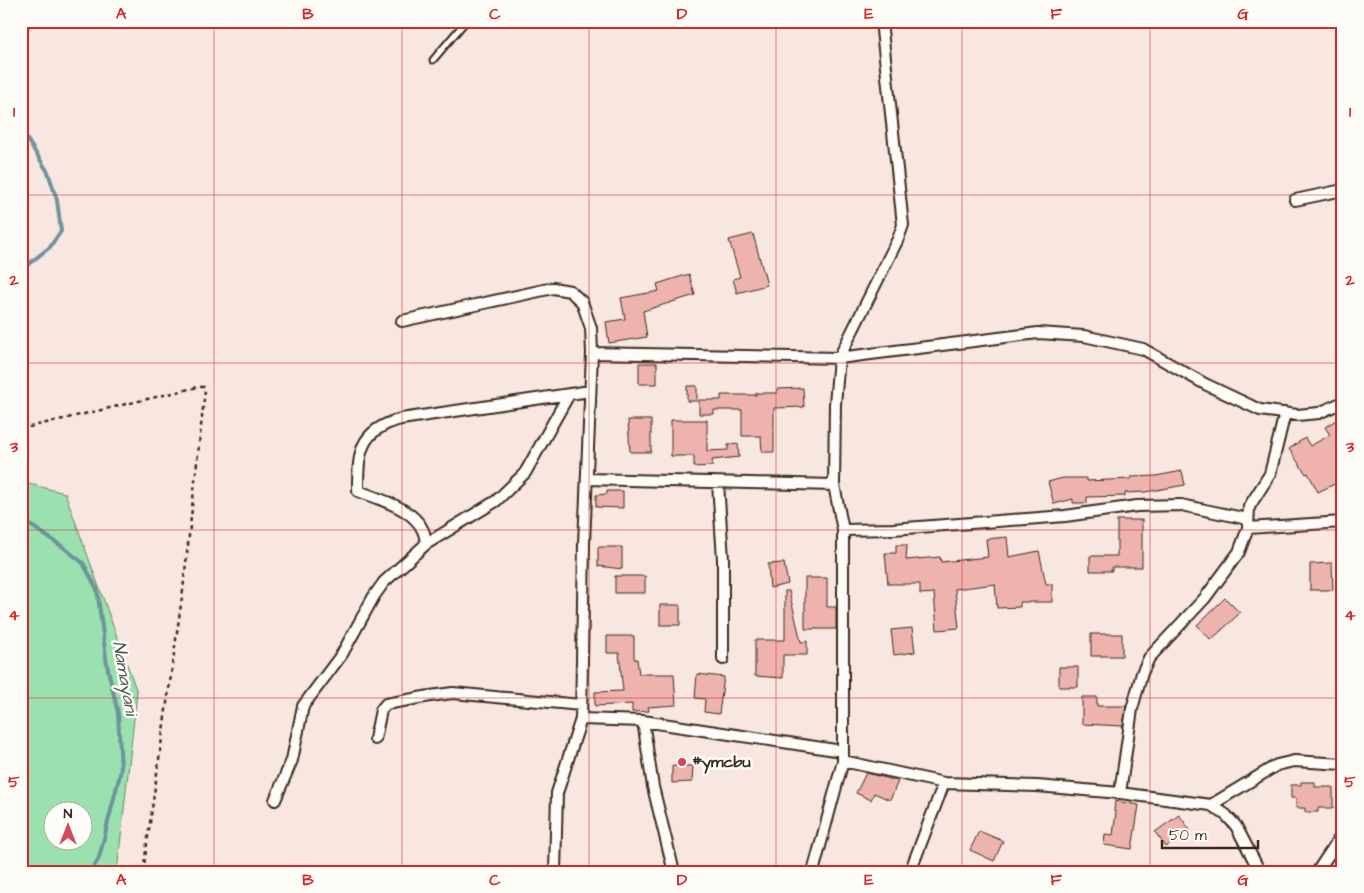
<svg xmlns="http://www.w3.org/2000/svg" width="1364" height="893" font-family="'Architects Daughter',sans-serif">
	<rect width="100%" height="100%" fill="#f8e6e1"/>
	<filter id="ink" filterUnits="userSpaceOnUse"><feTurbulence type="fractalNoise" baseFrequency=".02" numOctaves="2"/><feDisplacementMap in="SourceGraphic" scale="10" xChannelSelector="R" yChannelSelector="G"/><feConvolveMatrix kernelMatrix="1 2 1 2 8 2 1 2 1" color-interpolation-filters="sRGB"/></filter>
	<g filter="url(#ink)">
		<path fill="#9ae1af" stroke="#6a8666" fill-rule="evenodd" d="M21,482L65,493L137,692L117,872H21ZM52,810H82V840H52Z"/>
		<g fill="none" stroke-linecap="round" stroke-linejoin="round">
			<path stroke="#6d949c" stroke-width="4" d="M21,39L31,21
				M21,130L48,172L57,200L61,231L50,247L21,270
				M21,519L63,547L83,563L97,589L107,665L118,713L121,770L99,858L91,872"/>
		</g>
		<path fill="#eeb3ae" stroke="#3b2a1e" d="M753,234L767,285L737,293L733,279L740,277L729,240Z
			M689,274L695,295L643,311L647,337L609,343L606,322L625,319L621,298L659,291L657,284Z
			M639,363H657V384H639Z
			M687,386H697V401H687Z
			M803,388L804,407L774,408V452H762L761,436H742V410H714V414H699V400H721V395H756V393H777V389Z
			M1343,416V480L1318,492L1308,473L1306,474L1289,449L1305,438L1310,446L1330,435L1325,427Z
			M628,420H651V452H630Z
			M671,420H707V451L728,450V445L738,444L739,457L712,460L713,466L694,467V456H671Z
			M1182,471L1185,485L1145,492L1125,493V496L1087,497V503H1073V499L1054,504L1048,482L1063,478H1087V481L1131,479V477L1156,476Z
			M607,491H623V508L596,507V495L607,494Z
			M1117,520H1142V567H1112V571H1090V556H1117Z
			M1007,537L1009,557L1039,551L1046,584H1052V602H1020V607L997,608L995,584L955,589L959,628L937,630L934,593L920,594V584H888L885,553H896V545H907L906,560L940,557L941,562L988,557L986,539Z
			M598,547H622V569L598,566Z
			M784,563L788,584L770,588L768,564Z
			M1332,563L1333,590H1310V564Z
			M615,576H645V593H615Z
			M805,578H827V607H836V629H805Z
			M785,591H789L801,642L807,641V655H783V678L755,676V640H785Z
			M1225,598L1240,613L1211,640L1197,625Z
			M660,605H680V625H660Z
			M912,628L915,652L894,655L891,630Z
			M1091,634H1122V656H1091Z
			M607,636H634V659H637L639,674H674L676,705L648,707L649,711L632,712V704L595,706V692L623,691L619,653H607Z
			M1059,667H1078V687H1059Z
			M697,674L724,677L719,714L704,712L705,699L695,698Z
			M1082,697H1097V706H1126L1123,726L1082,724Z
			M672,766H693L692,782L672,783Z
			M866,773L898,781L890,800L874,793L871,800L856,793Z
			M1301,782H1315V787H1333V808H1318V812H1305V808H1296V798H1291V785H1301Z
			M1115,801L1139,805L1132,849L1104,845L1105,834L1113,835L1116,812H1114Z
			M1179,815L1190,830L1166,847L1155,832Z
			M979,831L1003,841L994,861L970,850Z"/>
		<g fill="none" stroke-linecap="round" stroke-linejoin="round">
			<g stroke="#3b2a1e" stroke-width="9">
				<path id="lane" d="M433,60L466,21"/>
			</g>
			<g stroke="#3b2a1e" stroke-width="14">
				<path id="street" d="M1295,200L1343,190
					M402,321L553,288L570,291L582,302L591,328L592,353L584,544L581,719L557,793L555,872
					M592,353L839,358L1038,333L1084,336L1143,349L1205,384L1260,410L1297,415L1319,413L1343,402
					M587,479L834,485
					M718,483L723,559V659
					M1248,528L1343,522
					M843,530L893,529L1065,516L1137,506L1181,505L1248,519
					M426,544C425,511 384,501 358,491C358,453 359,430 401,419L590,391
					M581,719L643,721L842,751
					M643,721L653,787L674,872
					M375,739L381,710L386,704L430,696L453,693L581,705
					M843,761L944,783L1037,786L1120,793L1132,709L1142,673L1149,658L1205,598L1239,552L1248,528L1249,507L1270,474L1285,413
					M1120,793L1211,805L1226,815L1236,826L1260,872
					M275,800L292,760L303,706L342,654L374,596L384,582L426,544L496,501L525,473L568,396
					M1211,805L1277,765L1294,761L1343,764
					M813,872L843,761V530L834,485L835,404L839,358L898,239L903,225L881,21
					M910,872L944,783
					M1317,872L1343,833"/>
			</g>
			<path stroke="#3b2a1e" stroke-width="2.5" stroke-dasharray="4 4" stroke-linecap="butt" d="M21,429L198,387H204L205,390L183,590L143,872"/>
			<use href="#lane" stroke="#fdfcf7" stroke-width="5"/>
			<use href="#street" stroke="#fdfcf7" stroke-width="10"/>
		</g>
	</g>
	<path fill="none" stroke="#d62828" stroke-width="1" stroke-opacity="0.55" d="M214,21V872M402,21V872M589,21V872M776,21V872M962,21V872M1150,21V872M21,195H1343M21,363H1343M21,530H1343M21,698H1343"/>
	<circle fill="#d1495b" stroke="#fdfcf7" stroke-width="2" cx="682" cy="762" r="5"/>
	<g text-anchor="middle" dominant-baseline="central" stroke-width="5" stroke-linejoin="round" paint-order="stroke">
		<g font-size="16" font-weight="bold" fill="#3b2a1e" stroke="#fdfcf7" text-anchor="start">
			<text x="692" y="762">#ymcbu</text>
		</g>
		<g font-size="18" font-style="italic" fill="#505652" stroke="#fdfcf7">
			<text transform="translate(125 678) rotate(80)">Namayani</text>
		</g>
	</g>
	<rect width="1364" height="893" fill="none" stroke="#fdfcf7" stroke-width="55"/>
	<g transform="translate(68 826)"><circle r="24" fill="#fdfcf7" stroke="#afa8a0"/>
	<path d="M0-4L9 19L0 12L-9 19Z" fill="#d1495b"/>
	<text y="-8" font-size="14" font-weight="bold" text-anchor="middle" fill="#3b2a1e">N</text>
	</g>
	<path d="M1162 840v8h96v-8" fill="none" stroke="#3b2a1e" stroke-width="2.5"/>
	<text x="1169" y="840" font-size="15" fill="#3b2a1e" stroke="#fdfcf7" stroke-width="4" paint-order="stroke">50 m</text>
	<rect x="28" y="28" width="1308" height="838" fill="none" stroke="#d62828" stroke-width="2"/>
	<g font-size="16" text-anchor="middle" font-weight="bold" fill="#d62828">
		<text x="121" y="19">A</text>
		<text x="308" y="19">B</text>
		<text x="495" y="19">C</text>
		<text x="682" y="19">D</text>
		<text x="869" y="19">E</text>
		<text x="1056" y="19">F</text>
		<text x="1243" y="19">G</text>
		<text x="14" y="117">1</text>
		<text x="1350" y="117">1</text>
		<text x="14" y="285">2</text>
		<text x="1350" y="285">2</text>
		<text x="14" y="452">3</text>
		<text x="1350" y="452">3</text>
		<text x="14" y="620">4</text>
		<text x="1350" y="620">4</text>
		<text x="14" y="787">5</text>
		<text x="1350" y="787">5</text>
		<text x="121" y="885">A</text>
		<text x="308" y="885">B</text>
		<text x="495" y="885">C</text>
		<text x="682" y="885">D</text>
		<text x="869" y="885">E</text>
		<text x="1056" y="885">F</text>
		<text x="1243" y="885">G</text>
	</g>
</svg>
